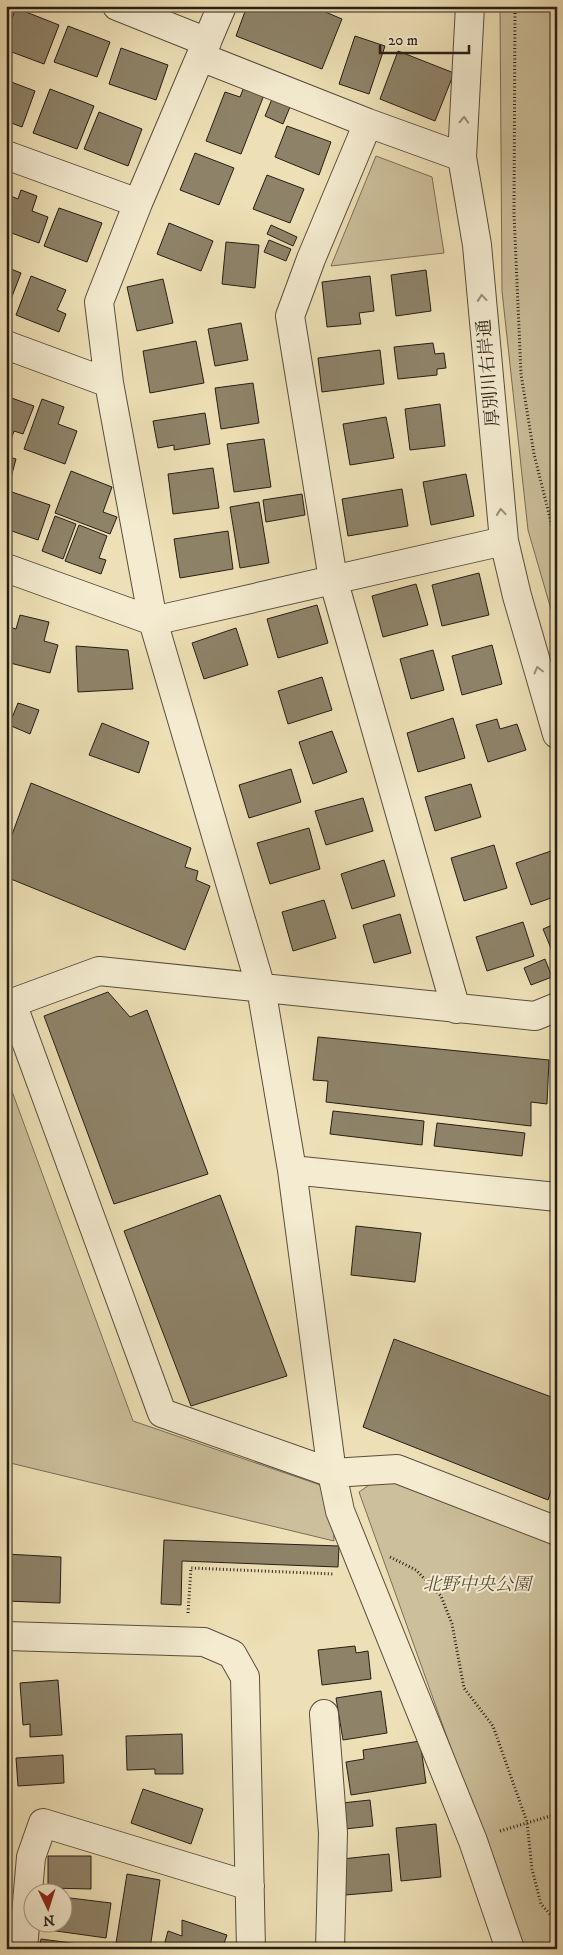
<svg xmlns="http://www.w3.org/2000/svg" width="563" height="1955" font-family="'IM FELL DW Pica','Noto Serif JP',serif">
	<rect width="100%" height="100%" fill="#eee0b6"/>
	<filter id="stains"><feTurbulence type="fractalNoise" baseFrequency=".004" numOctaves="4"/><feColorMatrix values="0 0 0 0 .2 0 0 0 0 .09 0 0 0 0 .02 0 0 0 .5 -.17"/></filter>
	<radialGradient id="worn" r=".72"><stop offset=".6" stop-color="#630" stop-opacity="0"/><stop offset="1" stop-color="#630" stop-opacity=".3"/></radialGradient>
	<path fill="#ccbf9b" stroke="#796e58" d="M500,6H557V630L528,530L502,291Z
		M376,156L432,177L444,253L331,266Z
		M6,1075L133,1421L332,1489L334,1541L6,1462Z
		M398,1465L557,1532V1949H523L359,1492Z"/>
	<path fill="#8e8369" stroke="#261e15" d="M247,6H311L342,19L322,69L236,36Z
		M16,8L59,25L44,64L9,51L11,45L6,43V33Z
		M68,26L110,42L97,77L54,62Z
		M355,36L385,46L369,94L339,84Z
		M121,48L168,65L156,100L109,84Z
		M398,51L454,73L435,121L380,99Z
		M6,80L35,91L22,127L6,121Z
		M244,87L264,95L241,154L206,141L225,92L240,97Z
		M50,89L94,106L77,149L33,133Z
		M274,94L292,102L283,124L265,116Z
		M99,112L142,129L128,166L84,149Z
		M287,126L331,142L319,175L275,157Z
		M195,153L234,168L219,205L180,190Z
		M267,175L304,189L290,223L253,209Z
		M21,190L37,196L32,211L48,217L39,243L6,231V194L18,199Z
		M59,208L102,223L87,262L44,246Z
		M169,223L213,241L201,271L157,254Z
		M271,225L297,237L293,246L267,234Z
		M269,240L291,249L286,261L264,252Z
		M226,242L259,245L255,288L222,284Z
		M6,267L21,273L8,307H6Z
		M426,270L431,311L396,316L391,275Z
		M31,276L66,290L57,310L66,314L59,332L16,315Z
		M370,276L374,311L359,313L361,324L327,327L322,282Z
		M163,279L173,323L137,331L127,287Z
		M241,323L248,360L215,366L208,329Z
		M196,341L204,383L150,393L143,351Z
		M433,343L435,354L444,353L446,368L437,369V375L398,379L394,347Z
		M380,350L384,384L322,392L318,358Z
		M253,383L259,423L221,429L215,388Z
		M6,396L34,406L23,434L14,431L10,443L6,441Z
		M42,399L64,407L58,424L77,431L65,464L24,449Z
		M440,404L445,446L410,450L405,409Z
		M205,413L210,444L174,450V445L158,448L153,421Z
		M386,417L394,458L350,465L343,424Z
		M264,439L271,487L234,492L227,444Z
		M6,456L16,459L10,481L6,480Z
		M213,468L219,508L173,514L168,474Z
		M71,471L112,487L103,512L117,517L110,534L55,513Z
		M466,474L474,516L431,525L423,482Z
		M402,489L408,526L348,536L342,499Z
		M9,491L50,505L38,540L6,529V500Z
		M302,494L305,515L266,522L263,500Z
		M259,502L269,563L240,568L230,507Z
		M55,516L76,524L63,559L42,551Z
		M79,525L107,536L99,558L106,560L101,574L65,561Z
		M228,531L233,569L180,578L174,539Z
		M479,573L489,615L442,626L432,585Z
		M416,584L428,625L383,637L372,596Z
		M317,605L328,643L278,658L267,619Z
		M20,615L49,622L44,641L58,645L50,673L6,662V626L16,629Z
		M236,628L248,665L204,679L192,643Z
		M492,645L502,684L462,695L452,656Z
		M76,646L128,650L133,689L78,692Z
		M433,650L444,690L411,699L400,659Z
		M322,677L332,710L288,724L278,691Z
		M18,703L39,710L30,734L9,725Z
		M453,718L465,758L418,772L407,733Z
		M497,719L500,729L517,724L526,750L488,762L476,725Z
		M102,723L149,742L139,773L89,755Z
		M332,731L347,772L313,784L299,742Z
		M291,769L301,802L249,818L239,785Z
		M31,783L191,848L185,867L198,871L196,880L210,886L185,950L6,877V851Z
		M471,784L481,817L435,831L425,797Z
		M363,798L373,831L326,845L315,811Z
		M309,828L320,869L270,884L257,843Z
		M494,845L507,888L464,901L451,858Z
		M554,850L557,858V896L531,905L516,863Z
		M384,860L395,896L352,909L341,874Z
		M324,900L336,938L293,951L282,912Z
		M400,914L411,953L374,963L363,925Z
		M523,922L534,956L487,971L476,937Z
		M557,923V963L543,929Z
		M545,959L552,977L531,985L524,968Z
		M108,992L130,1017L147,1010L208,1174L114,1204L44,1016Z
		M318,1037L549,1060L547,1104L531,1102V1126L326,1102L328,1081L313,1080Z
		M333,1111L424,1121L422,1145L330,1134Z
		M437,1123L525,1133L522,1156L434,1146Z
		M220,1195L287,1376L191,1406L124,1231Z
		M356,1226L421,1233L415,1282L351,1275Z
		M394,1339L557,1399V1474L548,1500L363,1427Z
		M164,1540L339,1546L338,1567L182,1561L181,1605L161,1604Z
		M6,1554L61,1557L60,1603L6,1601Z
		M355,1646L356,1653L368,1651L371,1679L322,1685L318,1650Z
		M58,1680L62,1735L30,1737V1724L23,1725L20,1683Z
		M381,1691L387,1733L343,1740L336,1698Z
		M182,1734L183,1774H155V1769L127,1770L126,1736Z
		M420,1741L426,1783L351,1795L346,1762L364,1759L363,1750Z
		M63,1755L64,1783L18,1786L16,1758Z
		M143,1789L203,1809L191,1844L131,1823Z
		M370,1800L373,1826L345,1829L342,1803Z
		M436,1824L441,1877L401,1881L396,1828Z
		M389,1854L392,1891L345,1895L342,1859Z
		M48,1856H91V1889L48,1888Z
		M127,1874L160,1880L150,1949L116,1943Z
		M62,1897L111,1903L106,1938L42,1929L43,1922H62Z
		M182,1920L227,1935L222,1949H163L168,1931L182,1936Z
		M41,1939L109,1948L39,1949Z"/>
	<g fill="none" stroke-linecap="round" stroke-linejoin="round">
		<g stroke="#584e3d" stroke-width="30">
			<path id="minor" d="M117,6L207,42
				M222,6L138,203L99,302L109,383L153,621L261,988L292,1170L332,1473L340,1511L473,1841L510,1949
				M470,6L462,157L477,245L504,541L517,596L557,734
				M201,57L368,123L462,157
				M368,123L311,259L290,316L333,579L456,1009
				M6,155L138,203
				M6,345L109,383
				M6,568L153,621L504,541
				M557,1007L535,1016L99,971L12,1003L162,1413L332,1473L397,1469L557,1531
				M292,1170L557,1197
				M6,1636L204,1642L232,1654L245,1677L251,1949
				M324,1714L333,1833L330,1949
				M23,1949L31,1857L43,1823L250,1886"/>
		</g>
		<path stroke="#261e15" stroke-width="3" stroke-dasharray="1 2.5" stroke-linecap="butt" d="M515,6L514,214L521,374L534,454L557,546
			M390,1557L416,1570L441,1596L452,1624L464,1688L493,1726L527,1822L532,1869L541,1904L557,1922
			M188,1613L191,1568L334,1574
			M500,1831L557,1814"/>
		<use href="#minor" stroke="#f4ebd0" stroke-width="28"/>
	</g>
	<defs><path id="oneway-chevron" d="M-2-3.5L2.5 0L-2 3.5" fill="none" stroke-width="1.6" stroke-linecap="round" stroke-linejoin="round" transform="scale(1.25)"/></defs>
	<g stroke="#978f7c">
		<use href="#oneway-chevron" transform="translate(464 120) rotate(-87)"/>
		<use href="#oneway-chevron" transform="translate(482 298) rotate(-95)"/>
		<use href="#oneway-chevron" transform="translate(501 512) rotate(-95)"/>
		<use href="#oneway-chevron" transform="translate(538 670) rotate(-105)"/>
	</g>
	<g text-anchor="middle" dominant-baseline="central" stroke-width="4" stroke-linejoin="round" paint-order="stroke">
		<g font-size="18" fill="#261e15" stroke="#f4ebd0">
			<text transform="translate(489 373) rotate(-95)">厚別川右岸通</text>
		</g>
		<g font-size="18" font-style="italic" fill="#584e3d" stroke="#f4ebd0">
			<text x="477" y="1585">北野中央公園</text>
		</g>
	</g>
	<rect width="563" height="1955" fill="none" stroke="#eee0b6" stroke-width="25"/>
	<rect x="8" y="8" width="548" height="1940" fill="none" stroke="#261e15" stroke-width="2.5"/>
	<rect x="12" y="12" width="538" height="1930" fill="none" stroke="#261e15"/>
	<g transform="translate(48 1908) rotate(176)"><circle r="24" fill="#f4ebd0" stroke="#a29985"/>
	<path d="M0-4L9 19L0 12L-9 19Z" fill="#8f2418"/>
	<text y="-8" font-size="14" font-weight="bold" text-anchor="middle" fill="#261e15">N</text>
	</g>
	<path d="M380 45v8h89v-8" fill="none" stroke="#261e15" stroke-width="2.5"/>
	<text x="388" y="45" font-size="15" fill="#261e15" stroke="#f4ebd0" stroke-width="4" paint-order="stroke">20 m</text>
	<rect width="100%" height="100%" filter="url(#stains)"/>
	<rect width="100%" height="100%" fill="url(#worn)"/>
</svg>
